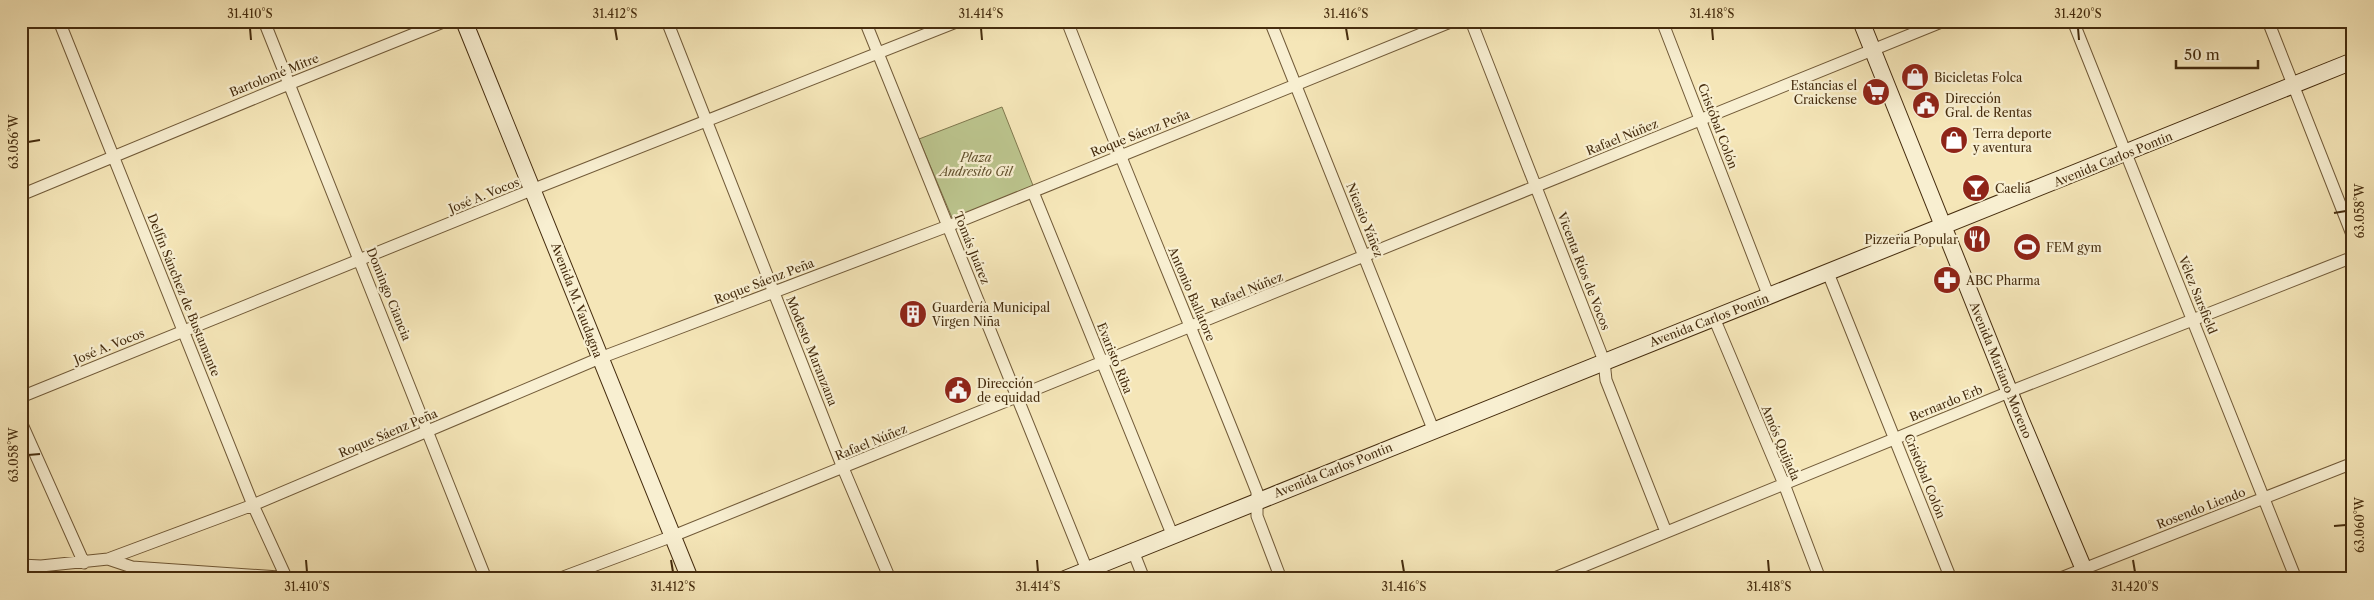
<svg xmlns="http://www.w3.org/2000/svg" width="2374" height="600" font-family="'Libre Caslon Text',serif">
	<rect width="100%" height="100%" fill="#f5e6b8"/>
	<filter id="stains"><feTurbulence type="fractalNoise" baseFrequency=".004" numOctaves="4"/><feColorMatrix values="0 0 0 0 .2 0 0 0 0 .09 0 0 0 0 .02 0 0 0 .5 -.17"/></filter>
	<radialGradient id="worn" r=".72"><stop offset=".6" stop-color="#630" stop-opacity="0"/><stop offset="1" stop-color="#630" stop-opacity=".3"/></radialGradient>
	<path fill="#bcc58e" stroke="#80784e" d="M1002,107L1034,188L953,220L919,139Z"/>
	<g fill="none" stroke-linecap="round" stroke-linejoin="round">
		<g stroke="#715a38" stroke-width="13">
			<path id="street" d="M59,21L253,505L286,577
				M264,21L486,579
				M667,21L843,468L890,579
				M865,21L1087,570
				M1067,21C1128,179 1195,335 1257,492V516L1281,579
				M1270,21L1433,429
				M1471,21L1604,361L1606,380L1666,532
				M1662,21L1769,297
				M2073,21L2296,579
				M2268,21L2353,237
				M1033,192L1172,534
				M21,195L289,84L446,21
				M1828,273L1951,579
				M1714,318L1784,484L1820,579
				M21,397L534,189L959,21
				M21,422L84,563
				M1133,551L1144,579
				M108,559L132,567L308,579
				M21,565L41,566L108,559L253,505L600,358L948,226L1453,21
				M558,579L673,536L1944,21
				M1552,579L2009,392L2353,257
				M2058,579L2353,463"/>
		</g>
		<g stroke="#452c0e" stroke-width="18">
			<path id="secondary" d="M464,21L690,579
				M1861,21L2020,418L2088,579
				M1065,579L2353,61"/>
		</g>
		<use href="#street" stroke="#f8efd1" stroke-width="11"/>
		<use href="#secondary" stroke="#f8efd1" stroke-width="16"/>
	</g>
	<path fill="none" stroke="#452c0e" stroke-width="2" d="M250,28L251,40M615,28L617,40M981,28L982,40M1346,28L1348,40M1712,28L1713,40M2078,28L2079,40M28,142L40,140M2334,213L2346,211M28,455L40,454M2334,526L2346,525M306,560L307,572M671,560L673,572M1037,560L1038,572M1402,560L1404,572M1768,560L1769,572M2133,560L2135,572"/>
	<defs>
		<g id="shop-disc" transform="scale(1.4375)"><circle r="9.5" fill="#8f2418" stroke="#f8efd1"/><path d="M-5-2.5h2.3a2.7 3.5 0 0 1 5.4 0H5L5.5 6h-11ZM-1.5-2.5h3a1.5 2.3 0 0 0-3 0Z" fill="#fff"/></g>
		<g id="supermarket-disc" transform="scale(1.4375)"><circle r="9.5" fill="#8f2418" stroke="#f8efd1"/><path d="M-6-5.5h2.5l.6 2H6L4.5 2H-2.5L-4.4-4H-6ZM-1.5 3.2a1.3 1.3 0 1 0 .1 0ZM3 3.2a1.3 1.3 0 1 0 .1 0Z" fill="#fff"/></g>
		<g id="civic-disc" transform="scale(1.4375)"><circle r="9.5" fill="#8f2418" stroke="#f8efd1"/><path d="M-.6-6.5H3V-4.5H.6V-3L4-1V1h2V6H-6V1h2V-1L-.6-3ZM-1.2 2.5V6h2.4V2.5Z" fill="#fff"/></g>
		<g id="bar-disc" transform="scale(1.4375)"><circle r="9.5" fill="#8f2418" stroke="#f8efd1"/><path d="M-6-5H6L.8 .8V4.5H3.5V6h-7V4.5H-.8V.8Z" fill="#fff"/></g>
		<g id="restaurant-disc" transform="scale(1.4375)"><circle r="9.5" fill="#8f2418" stroke="#f8efd1"/><path d="M-5-6h1v4h1v-4h1v4h1v-4h1v5L-1.5 .5V6h-2V.5L-5-1ZM5-6V6H3V1.5H1.5Q1.5-4 5-6Z" fill="#fff"/></g>
		<g id="stadium-disc" transform="scale(1.4375)"><circle r="9.5" fill="#8f2418" stroke="#f8efd1"/><path d="M0-5a6.5 5 0 1 0 0 10a6.5 5 0 1 0 0-10ZM-3.5-1.8h7v3.6h-7Z" fill="#fff"/></g>
		<g id="pharmacy-disc" transform="scale(1.4375)"><circle r="9.5" fill="#8f2418" stroke="#f8efd1"/><path d="M-2-6h4v4h4v4h-4v4h-4v-4h-4v-4h4Z" fill="#fff"/></g>
		<g id="building-disc" transform="scale(1.4375)"><circle r="9.5" fill="#8f2418" stroke="#f8efd1"/><path d="M-4-6H4V6H1V3H-1V6H-4ZM-2.5-4.3h1.7v1.8h-1.7ZM.8-4.3h1.7v1.8H.8ZM-2.5-1h1.7V.8h-1.7ZM.8-1h1.7V.8H.8Z" fill="#fff"/></g>
	</defs>
	<g fill-rule="evenodd">
		<use href="#shop-disc" x="1915" y="77"/>
		<use href="#supermarket-disc" x="1876" y="92"/>
		<use href="#civic-disc" x="1926" y="105"/>
		<use href="#shop-disc" x="1954" y="140"/>
		<use href="#bar-disc" x="1976" y="188"/>
		<use href="#restaurant-disc" x="1977" y="239"/>
		<use href="#stadium-disc" x="2027" y="247"/>
		<use href="#pharmacy-disc" x="1947" y="280"/>
		<use href="#building-disc" x="913" y="314"/>
		<use href="#civic-disc" x="958" y="390"/>
	</g>
	<g text-anchor="middle" dominant-baseline="central" stroke-width="4.5" stroke-linejoin="round" paint-order="stroke">
		<g font-size="12" fill="#452c0e" stroke="#f8efd1">
			<text transform="translate(274 75) rotate(-22)">Bartolomé Mitre</text>
			<text transform="translate(1718 126) rotate(69)">Cristóbal Colón</text>
			<text transform="translate(1140 133) rotate(-22)">Roque Sáenz Peña</text>
			<text transform="translate(1622 137) rotate(-22)">Rafael Núñez</text>
			<text transform="translate(2113 159) rotate(-22)">Avenida Carlos Pontin</text>
			<text transform="translate(484 195) rotate(-22)">José A. Vocos</text>
			<text transform="translate(1365 220) rotate(68)">Nicasio Yáñez</text>
			<text transform="translate(972 248) rotate(68)">Tomás Juárez</text>
			<text transform="translate(1584 271) rotate(69)">Vicenta Ríos de Vocos</text>
			<text transform="translate(764 281) rotate(-21)">Roque Sáenz Peña</text>
			<text transform="translate(1247 290) rotate(-22)">Rafael Núñez</text>
			<text transform="translate(389 294) rotate(68)">Domingo Ciancia</text>
			<text transform="translate(1192 294) rotate(67)">Antonio Ballatore</text>
			<text transform="translate(184 295) rotate(68)">Delfín Sánchez de Bustamante</text>
			<text transform="translate(2198 295) rotate(68)">Vélez Sarsfield</text>
			<text transform="translate(577 300) rotate(69)">Avenida M. Vaudagna</text>
			<text transform="translate(1709 320) rotate(-21)">Avenida Carlos Pontin</text>
			<text transform="translate(109 346) rotate(-22)">José A. Vocos</text>
			<text transform="translate(812 351) rotate(68)">Modesto Maranzana</text>
			<text transform="translate(1115 358) rotate(68)">Evaristo Riba</text>
			<text transform="translate(2001 370) rotate(68)">Avenida Mariano Moreno</text>
			<text transform="translate(1946 403) rotate(-22)">Bernardo Erb</text>
			<text transform="translate(388 433) rotate(-23)">Roque Sáenz Peña</text>
			<text transform="translate(871 442) rotate(-22)">Rafael Núñez</text>
			<text transform="translate(1781 443) rotate(67)">Amós Quijada</text>
			<text transform="translate(1333 470) rotate(-22)">Avenida Carlos Pontin</text>
			<text transform="translate(1925 476) rotate(68)">Cristóbal Colón</text>
			<text transform="translate(2201 508) rotate(-21)">Rosendo Liendo</text>
		</g>
		<g font-size="12" fill="#452c0e" stroke="#f8efd1" text-anchor="start">
			<text x="1934" y="77">Bicicletas Folca</text>
			<text x="1857" y="85" text-anchor="end">Estancias el<tspan x="1857" dy="14">Craickense</tspan></text>
			<text x="1945" y="98">Dirección<tspan x="1945" dy="14">Gral. de Rentas</tspan></text>
			<text x="1973" y="133">Terra deporte<tspan x="1973" dy="14">y aventura</tspan></text>
			<text x="1995" y="188">Caelia</text>
			<text x="1958" y="239" text-anchor="end">Pizzeria Popular</text>
			<text x="2046" y="247">FEM gym</text>
			<text x="1966" y="280">ABC Pharma</text>
			<text x="932" y="307">Guardería Municipal<tspan x="932" dy="14">Virgen Niña</tspan></text>
			<text x="977" y="383">Dirección<tspan x="977" dy="14">de equidad</tspan></text>
		</g>
		<g font-size="12" font-style="italic" fill="#63522e" stroke="#f8efd1">
			<text x="976" y="157">Plaza<tspan x="976" dy="14">Andresito Gil</tspan></text>
		</g>
	</g>
	<rect width="2374" height="600" fill="none" stroke="#f5e6b8" stroke-width="55"/>
	<path d="M2176 60v8h82v-8" fill="none" stroke="#452c0e" stroke-width="2.5"/>
	<text x="2184" y="60" font-size="15" fill="#452c0e" stroke="#f8efd1" stroke-width="4" paint-order="stroke">50 m</text>
	<rect x="28" y="28" width="2318" height="544" fill="none" stroke="#452c0e" stroke-width="2"/>
	<g font-size="12" text-anchor="middle" fill="#452c0e">
		<text x="250" y="18">31.410°S</text>
		<text x="615" y="18">31.412°S</text>
		<text x="981" y="18">31.414°S</text>
		<text x="1346" y="18">31.416°S</text>
		<text x="1712" y="18">31.418°S</text>
		<text x="2078" y="18">31.420°S</text>
		<text transform="translate(14 142) rotate(-90)" y="4">63.056°W</text>
		<text transform="translate(2360 211) rotate(-90)" y="4">63.058°W</text>
		<text transform="translate(14 455) rotate(-90)" y="4">63.058°W</text>
		<text transform="translate(2360 525) rotate(-90)" y="4">63.060°W</text>
		<text x="307" y="591">31.410°S</text>
		<text x="673" y="591">31.412°S</text>
		<text x="1038" y="591">31.414°S</text>
		<text x="1404" y="591">31.416°S</text>
		<text x="1769" y="591">31.418°S</text>
		<text x="2135" y="591">31.420°S</text>
	</g>
	<rect width="100%" height="100%" filter="url(#stains)"/>
	<rect width="100%" height="100%" fill="url(#worn)"/>
</svg>
